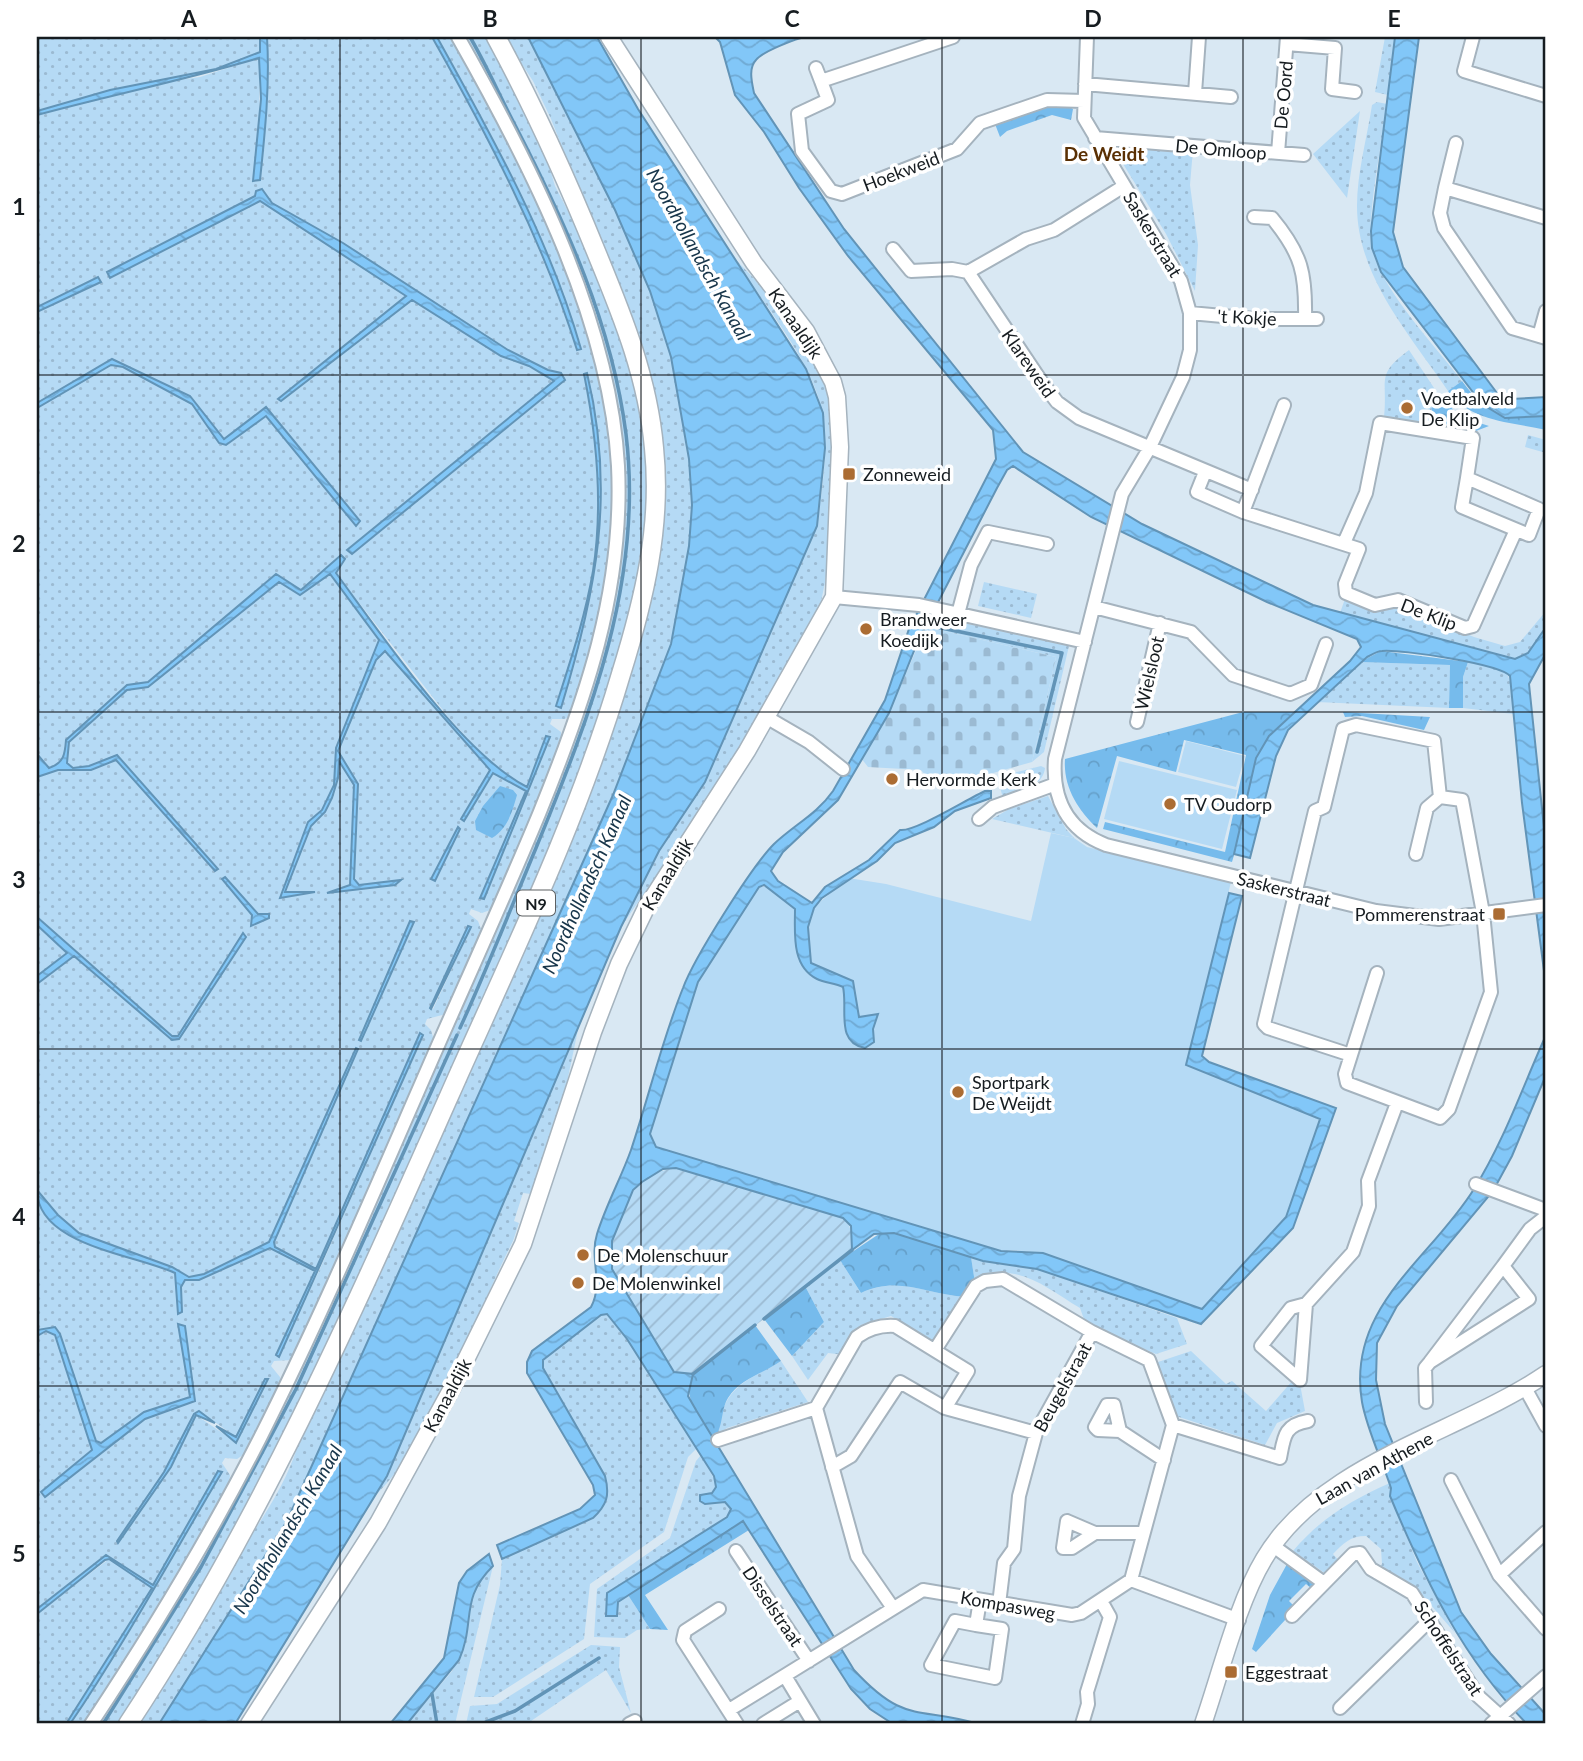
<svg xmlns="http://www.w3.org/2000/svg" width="1583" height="1761" font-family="Lato,sans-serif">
	<defs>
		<pattern id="grass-dots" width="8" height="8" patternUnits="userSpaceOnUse" patternTransform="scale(1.75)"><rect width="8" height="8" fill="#b5daf5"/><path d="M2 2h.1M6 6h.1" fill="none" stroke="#9bbad2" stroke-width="1.8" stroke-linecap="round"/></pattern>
		<pattern id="forest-crowns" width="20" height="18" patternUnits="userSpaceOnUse" patternTransform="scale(1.75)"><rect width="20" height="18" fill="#76bbec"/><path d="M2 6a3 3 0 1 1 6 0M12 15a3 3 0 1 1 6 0" fill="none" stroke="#65a0ca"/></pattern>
		<pattern id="cemetery-stones" width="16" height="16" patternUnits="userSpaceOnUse" patternTransform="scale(1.75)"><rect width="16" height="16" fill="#b5daf5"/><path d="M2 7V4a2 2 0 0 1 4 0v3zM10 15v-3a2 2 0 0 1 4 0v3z" fill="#9bbad2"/></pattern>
		<pattern id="garden-furrows" width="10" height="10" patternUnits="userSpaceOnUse" patternTransform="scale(1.75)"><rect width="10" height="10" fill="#b5daf5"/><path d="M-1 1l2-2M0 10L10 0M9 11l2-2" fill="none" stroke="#9bbad2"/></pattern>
		<pattern id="water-waves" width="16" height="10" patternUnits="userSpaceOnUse" patternTransform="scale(1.75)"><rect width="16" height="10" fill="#82c7f8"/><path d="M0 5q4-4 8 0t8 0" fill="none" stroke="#70aad4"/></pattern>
	</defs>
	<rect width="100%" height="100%" fill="#d9e8f3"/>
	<path fill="url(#grass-dots)" fill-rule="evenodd" d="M37,37H260V52L216,69L110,90L37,111Z
		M267,37H432C489,137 540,241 577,350L580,349C550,239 492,135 437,37H454C516,154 588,280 608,413C618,478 615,548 603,613C596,647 582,682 571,715L565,719H552L550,724L561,732L562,745L493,909L482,913L471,909L469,914L478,921L482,932L446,1014L427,1019L425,1024L431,1030L434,1041L292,1360L274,1361L271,1366L280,1377L281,1385L246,1453L237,1459L225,1458L222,1463L230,1475L229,1487L150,1624L86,1724H70L160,1580L221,1472L218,1471L153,1585L106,1555L37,1609V408L111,365L123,367L192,404L219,443L226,445L266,415L356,525L268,409L224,439L190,396L112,359L37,403V312L101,281L98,278L37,307V115L150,84L200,77L259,58L260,180L268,93ZM262,189L272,203L343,243L508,350L548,370L561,373L563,383L352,554L347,550L554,381L529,366L501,356L412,300L281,401L279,398L406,296L260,201L110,277L107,272L255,196ZM584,374H587C616,493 596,593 561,707L556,705C571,661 586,617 593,571C603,507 597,438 584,374ZM346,586L449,718L498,771L527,787L545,736L550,737L484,899L480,897L526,791L493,772L464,821L462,819L490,770L385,651L376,660L344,728L379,640ZM410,921L414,923L361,1041L359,1040ZM468,927L471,928L433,1009L430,1008ZM421,1033L423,1035L319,1271L277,1356L315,1272L270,1248L199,1280L192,1277L204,1274L269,1242L356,1048L358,1050L274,1242L275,1247L316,1269ZM266,1378L237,1443L196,1415L156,1490L117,1540L164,1472L194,1414L199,1411L236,1437Z
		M463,37H488L544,149L555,186L591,256L615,313L639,394L648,460L647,533L630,624L562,824L322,1363L213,1571L199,1588L180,1629L120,1724H97L219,1523L460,1011L506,908L571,747L611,615L622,537L603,349Z
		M504,37H528L615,210L650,291L671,357L689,459L692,505L689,546L671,644L613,795L287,1522L159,1724H136C170,1669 201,1612 236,1558C260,1522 285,1487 298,1445L434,1150L584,806L618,710L643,629L659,550L651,385L644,355L551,119L533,81Z
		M1385,37H1395L1388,95L1375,92Z
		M1377,102L1387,104C1383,136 1366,220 1372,248C1380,288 1437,348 1462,381L1448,391C1411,336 1357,277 1357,206C1357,173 1367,138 1372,105Z
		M1360,111L1347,198L1313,154Z
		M1109,141L1193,149L1190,185L1198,245L1195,291L1166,234Z
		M734,258C778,303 821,347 832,412C836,436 832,463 832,487C832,528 830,569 819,609L714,792L621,927L659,851L705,782L817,526C822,490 829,449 822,412C814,364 761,300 734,258Z
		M1409,350L1440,397L1433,402L1429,424L1384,417C1388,379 1375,375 1409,350Z
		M1528,435L1546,440V453L1525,447Z
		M984,582L1037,594L1031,618L978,606Z
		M1346,596L1384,611L1400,606L1474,637L1505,646L1520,642L1546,611C1546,628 1535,656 1515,659L1340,613Z
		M932,616L1069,646L1044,752L1032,762L1056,657L926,627Z
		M1360,662L1450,665L1449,708L1317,702Z
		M1468,662C1514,672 1510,667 1513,714L1463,708V677Z
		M1041,766L1045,768C1043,787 1020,791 1003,798L997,777Z
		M1048,796L1066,829L1074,838L992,819L1009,809Z
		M579,1025L562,1106L531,1194L523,1193L514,1221L519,1223L513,1241C473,1319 438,1432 377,1494L444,1343Z
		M971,1257L1037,1269L1177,1318L1187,1344L1156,1354L1086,1325L1080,1308C1046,1288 1013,1257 975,1283Z
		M840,1260L861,1293C899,1275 928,1295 966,1297L937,1343L891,1316L861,1325L845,1355L828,1353L808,1380L792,1356L824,1322L805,1286Z
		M607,1314L627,1339L697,1448L688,1457L664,1532L590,1584L584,1639L493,1697H474L500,1585L502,1559L593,1518L603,1508L543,1368V1360L601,1315Z
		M1191,1351L1226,1384L1232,1381L1266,1411L1293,1380L1300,1384L1305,1411L1277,1423L1265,1445L1176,1416L1155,1363Z
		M781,1361L808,1402L727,1428L713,1438C721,1428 719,1419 724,1407C735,1381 760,1375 781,1361Z
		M701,1455L717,1484L712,1493L700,1495V1501L705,1504L725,1502L730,1506V1513L618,1602L628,1595L650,1629L637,1630L625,1638L594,1637L597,1589L670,1538L696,1461Z
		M1390,1483V1496L1417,1562L1455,1633L1418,1590L1379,1569L1382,1564L1381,1549L1366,1536C1350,1536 1344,1543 1333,1554L1339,1561L1326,1574L1293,1551C1320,1519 1351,1500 1390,1483Z
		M109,1559L152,1588L66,1724H37V1614Z
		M493,1566L455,1724H407L453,1670L474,1587Z
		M591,1645L620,1647L619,1667L631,1713L606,1670L531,1721L532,1724H466L470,1706L497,1704Z"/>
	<path fill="url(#forest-crowns)" d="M1060,102L1073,109L1071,120L1052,115L1007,131L1000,137L995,124Z
		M1462,381C1489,417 1504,419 1546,416V430C1512,422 1470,422 1448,391Z
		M1440,397L1461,417L1489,426L1476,431L1429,424L1433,402Z
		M1381,651L1468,662L1463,677V708H1449L1450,665L1360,662Z
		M1243,712H1295L1269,736L1232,862L1103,829L1105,822L1225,852L1246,755L1184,740L1176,772L1117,756L1097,828C1078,810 1063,787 1065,759Z
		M1343,712L1430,717L1424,730L1362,716L1345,717Z
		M500,786L513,790L517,795C512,812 508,828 492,838L476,830L475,821L483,806Z
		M882,1232L894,1233L971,1257L975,1283L966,1297C928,1295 898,1275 861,1293L840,1260Z
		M805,1286L824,1322L792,1356L764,1319Z
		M755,1325L781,1361C763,1374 740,1378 728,1398C720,1411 724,1429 713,1438C700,1418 681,1398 693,1374Z
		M743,1521L749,1530L645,1595L668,1630L650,1629L628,1595Z
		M1287,1564L1316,1584L1312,1589L1306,1584L1289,1601L1296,1608L1256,1652L1252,1649L1270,1595Z"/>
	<path fill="url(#cemetery-stones)" d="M926,627L1056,657L1032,762L947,786L932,783L921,770L868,767L861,758L889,713Z"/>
	<path fill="#b5daf5" d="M1393,400L1423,403L1422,417L1390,413Z
		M1186,741L1245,756L1236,787L1178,772Z
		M1119,761L1237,790L1222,849L1104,819Z
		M1051,833L1074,838L1087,847L1231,882L1186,1065L1320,1119L1286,1217L1202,1309C1168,1298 1132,1288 1099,1274C1070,1262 1033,1247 1001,1251L655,1147L650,1134L698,982L759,887H769L792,904L813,908L848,878L886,884L1031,921Z"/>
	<path fill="url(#garden-furrows)" d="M676,1168L843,1218C853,1228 852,1236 852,1250L693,1374L674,1372L665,1359L612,1269C606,1227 630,1172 676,1168Z"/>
	<path fill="url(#water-waves)" stroke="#6294b7" stroke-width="2" d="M260,37H267C270,85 265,132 260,180L253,181L261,99L259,58C185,80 111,95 37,115V111L110,90L216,69L260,52Z
		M432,37H437C492,136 550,240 581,349L577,350C543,241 488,136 432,37Z
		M528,37H597L638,109L806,369L823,413L825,448L817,526L705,782L659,851L621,927L387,1476L235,1724H159L287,1521L613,795L671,644L689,546L692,505L689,459L671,357L650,291L615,210Z
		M715,37H807C796,38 762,52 756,60C748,68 752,83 754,93L844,229L1023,452L1142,524L1313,605L1515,659L1528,653L1546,627V653L1529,684L1546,847V986L1522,803L1510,676C1500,664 1401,649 1382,651C1377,651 1371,655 1367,657L1288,730L1276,756L1250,858L1234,854L1256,758L1269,736L1350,661L1361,647L1357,639L1267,602L1091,517L1013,466L1007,470L997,488L918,641L889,713L838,800L783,852L771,871L778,881L812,903L825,887L869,860L900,830C915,832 967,799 985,791H991V798L955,811L934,827L895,843L877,861L822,898L814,908L808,927L811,963L853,981L859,1017L878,1014L873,1029L874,1042L865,1048C835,1043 848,1008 843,987C835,983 825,983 817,979C791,966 795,933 795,909L764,885L759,887L698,982L650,1134L656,1147L1001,1251L1043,1253L1202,1309L1286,1217L1320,1119L1186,1065L1229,893L1242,896L1202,1056L1209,1062L1336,1108L1293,1228L1201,1324L1037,1269L983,1261L894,1233L874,1234L852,1250L851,1226L843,1218L676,1168L663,1169L642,1182L633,1190L612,1241V1269L674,1372L693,1374L688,1396L696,1410L854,1670C905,1725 917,1706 979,1724H893L870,1709L851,1689L743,1521L618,1602L617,1616H606L607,1593L727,1517L731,1509L725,1502L705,1504L700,1501V1495L712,1493L716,1487L714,1476L627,1339L607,1314L601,1315L543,1360V1368L605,1476C610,1495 607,1505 593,1518L502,1559L497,1545L580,1509L595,1495L593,1485L527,1373V1362L532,1351L591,1307C604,1283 589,1259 597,1234C606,1205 621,1178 631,1150C649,1096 662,1040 683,988C694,958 752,866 774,844C794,825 817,814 833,791L885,700L909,629L996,459L993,430L848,256L799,188L764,132L735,95L720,42Z
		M1395,37H1419L1393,232L1403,267L1497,393L1511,399L1546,397V416L1505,418L1482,404L1381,272L1372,248L1371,231Z
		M262,189L272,203L343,243L508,350L548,370L561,373L565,380L352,554L347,550L554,381L529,366L501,356L412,300L281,401L278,399L406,296L260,201L110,278L107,272L255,196L256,191Z
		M98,277L101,282L37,312V307Z
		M112,359L190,396L224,439L266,407L360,521L356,526L266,416L226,445L219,443L192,404L123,367L111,365L37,408V403Z
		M587,373C616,493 596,593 561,708L556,706C570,662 585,618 593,571C603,507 597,438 584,374Z
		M341,555L345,559L336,573C381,634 462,754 527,787L546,736L550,737L484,899L480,898L526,791L493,773L464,821L461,819L490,770L385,651L376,660L338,751L358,784L354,879L359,885L401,880L395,885L327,893L350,885L354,785L339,761L338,778L332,798L325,812L311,826L285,892H315L280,898L308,822L322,810L334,785L336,748L379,640L330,574L300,595L279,582L148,687L127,690L69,742L67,763L73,768L89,766L117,755L218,869L215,871L116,760L91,770H58L37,777V754L49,768C64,763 65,754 66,740L127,685L148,682L276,574L301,590Z
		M458,827L460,829L435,881L431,879Z
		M225,877L258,914H269V918L251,926L252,915L222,879Z
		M37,917L172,1036H178L243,933L246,937L179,1039L172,1040L74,956L37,984V976L67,953L37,925Z
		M410,921L414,922L361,1041L359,1040Z
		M468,926L471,927L431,1009L430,1008Z
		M420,1033L423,1035L279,1357L276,1355L315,1271L270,1248L199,1280H185L181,1287L182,1312L178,1314L175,1273C133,1254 37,1245 37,1190L58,1215L79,1233L172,1267L189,1277L204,1274L269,1242L356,1048L358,1049L274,1242L275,1247L316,1269Z
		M1546,1035V1075L1512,1156L1493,1191L1397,1306L1377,1343L1376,1380L1385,1424L1461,1612L1491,1654L1546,1715V1724H1527C1463,1659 1425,1580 1390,1496L1391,1488C1382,1460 1367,1430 1362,1402C1346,1307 1430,1260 1474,1189C1504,1141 1523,1086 1546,1035Z
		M178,1324L185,1326L195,1401L145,1419L45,1497L41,1492L92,1450L55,1335L46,1331L37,1336V1330L55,1327L60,1334L96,1441L101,1443L144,1412L190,1397Z
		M265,1379H268L236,1443L216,1426L236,1437Z
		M199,1411L215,1423L196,1415L171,1467L118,1543L117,1541L164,1472L194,1414Z
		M218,1471L222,1472C172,1556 125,1643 70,1724H66L152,1588L109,1559L105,1560L37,1614V1609L106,1555L153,1585Z
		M489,1554L493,1566C459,1599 476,1622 459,1660L407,1724H390L444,1658L459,1583L467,1571Z"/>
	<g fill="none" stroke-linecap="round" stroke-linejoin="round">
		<path stroke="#6294b7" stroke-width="3.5" d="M927,625L1062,653L1037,752
			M460,1028C487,969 511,908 536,848C590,716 644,580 626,434C612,324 566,224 516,127C500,97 487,66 470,37
			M764,1319L852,1250
			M693,1374L755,1325
			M432,1694L437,1724
			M486,1722L515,1711L599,1658
			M103,1724L201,1567L296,1389L457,1035"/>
		<g stroke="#a5b3be" stroke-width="16">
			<path id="street" d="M1087,37L1084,118L1181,281L1190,313V350L1183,377L1149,449L1122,494L1055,759C1052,799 1067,830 1106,845L1376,911L1439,919L1546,905
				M1473,37L1464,71L1546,96
				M1287,44L1335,48L1332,89L1355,92
				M816,68L821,81L953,37
				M821,81L828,100L798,114L802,151L831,191L842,194L957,149L980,123L1047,100L1084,101
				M1085,84L1231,97
				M1195,93L1199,37
				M1095,138L1304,155
				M1278,153L1287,37
				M1445,188L1456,143
				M1254,217L1272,218C1302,254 1306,274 1305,319
				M1546,218L1445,188L1440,213L1444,228L1512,328L1546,338
				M893,249L911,271L952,269L968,272L1026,239L1054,230L1124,186
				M968,272L1041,381L1057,402L1079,418L1252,490
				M1190,313L1255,319H1317
				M1539,336L1546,311
				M1205,472L1197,492L1243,512L1359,549L1345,584L1346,593L1375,605L1398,600L1465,628L1473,626L1516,530
				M1243,512L1284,405
				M1344,543L1366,493L1380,423L1473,438L1467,478L1539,509L1529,535L1462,507L1467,478
				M834,597L919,605L1085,642
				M1094,607L1191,632L1233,675L1290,694L1311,685L1326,644
				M958,614L971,565L988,532L1047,544
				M766,717L809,742L843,769
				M1137,722L1160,623
				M1356,725L1434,741L1440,797L1462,800L1483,913L1491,992L1449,1109L1440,1118L1347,1083L1345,1074L1351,1055L1268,1028L1264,1024L1315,811L1324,807L1343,729Z
				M979,819L993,807L1053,785
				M1416,854L1427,808L1440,797
				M1351,1055L1377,973
				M1476,1184L1543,1209
				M1503,1266L1430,1362L1529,1299L1503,1266L1530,1229L1544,1218
				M1092,1332L1149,1360L1173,1425L1131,1580
				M935,1350L976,1286L985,1281L1003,1279L1092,1332L1036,1433L1019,1496L1014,1549L1004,1563L999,1604
				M1300,1380L1261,1346L1291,1308L1306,1304L1353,1252L1369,1206L1368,1181L1397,1103
				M1300,1380L1306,1304
				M1525,1388L1546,1426
				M1426,1402L1425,1368L1430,1362
				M1173,1425L1280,1458C1284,1437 1284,1425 1308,1421
				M1120,1431L1098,1430L1095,1427L1107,1405H1114L1120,1431L1164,1460
				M718,1440L816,1408
				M832,1467L851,1456L900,1382L945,1408L1036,1433
				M1451,1480L1499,1575L1546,1629
				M1095,1533L1072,1548H1063L1067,1521L1095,1533H1142
				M1272,1545L1324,1583
				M736,1551L809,1661
				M1499,1575L1546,1532
				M893,1608L857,1556L816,1408L857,1337C868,1329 881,1325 895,1326L968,1371L945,1408
				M719,1609L685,1631L683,1640L737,1724
				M1292,1616L1353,1554L1360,1553L1371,1569L1412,1593L1478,1696L1509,1724
				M976,1625L1002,1629L995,1678L931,1665L955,1621L976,1625L980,1600
				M785,1676L814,1724
				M1340,1708L1431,1619
				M729,1710L923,1590L1072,1615L1081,1613L1131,1580L1239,1620
				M91,1724C152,1632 210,1536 260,1438C325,1309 381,1175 439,1043C473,966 507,891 539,814C585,701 624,590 618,466C610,319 530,164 458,37
				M629,1724L635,1721
				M763,1724L800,1701
				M1082,1724L1088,1704L1087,1692L1110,1617L1101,1601
				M1491,1724L1546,1676"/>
		</g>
		<g stroke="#a5b3be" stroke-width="19">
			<path id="secondary" d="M249,1724L378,1523L452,1388L523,1244L593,1032L619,964L646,908L747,751L834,597L840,447L837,397L833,382L806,331L754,263L609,37
				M1203,1724C1220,1675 1238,1602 1264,1559C1320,1463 1457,1434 1546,1374"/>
		</g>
		<g stroke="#a5b3be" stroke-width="21">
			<path id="primary" d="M128,1724C264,1518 362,1292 462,1067C520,938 581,810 621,674C644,600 662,526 654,448C648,379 623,317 597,254C567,180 534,107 496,37"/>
		</g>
		<use href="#street" stroke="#fff" stroke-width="12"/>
		<use href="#secondary" stroke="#fff" stroke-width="16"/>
		<use href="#primary" stroke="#fff" stroke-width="18"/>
	</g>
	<path fill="none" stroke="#161c20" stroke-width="2" stroke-opacity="0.55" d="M340,37V1724M641,37V1724M942,37V1724M1243,37V1724M37,375H1546M37,712H1546M37,1049H1546M37,1386H1546"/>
	<g fill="#ab6c33" stroke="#fff" stroke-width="2.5">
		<circle cx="1407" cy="408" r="7"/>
		<rect x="842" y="467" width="14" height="14" rx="3.5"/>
		<circle cx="866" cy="629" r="7"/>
		<circle cx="892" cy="779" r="7"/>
		<circle cx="1170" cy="804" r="7"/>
		<rect x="1492" y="907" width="14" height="14" rx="3.5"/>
		<circle cx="958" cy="1092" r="7"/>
		<circle cx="583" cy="1255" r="7"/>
		<circle cx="578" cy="1283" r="7"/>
		<rect x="1224" y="1665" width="14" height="14" rx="3.5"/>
	</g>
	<g text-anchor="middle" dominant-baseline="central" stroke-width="7" stroke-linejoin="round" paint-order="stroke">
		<rect fill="#fff" stroke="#5c6063" stroke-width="2" x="517" y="890.5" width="38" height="25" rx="5"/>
		<g font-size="16" font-weight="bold" fill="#161c20">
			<text x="536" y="903">N9</text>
		</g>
		<g font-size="18" fill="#161c20" stroke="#fff">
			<text transform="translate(1283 95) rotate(-85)">De Oord</text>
			<text transform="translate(1221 149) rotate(5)">De Omloop</text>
			<text transform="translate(901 171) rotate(-21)">Hoekweid</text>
			<text transform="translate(1153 234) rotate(59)">Saskerstraat</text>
			<text transform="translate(1247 317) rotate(3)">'t Kokje</text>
			<text transform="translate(796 323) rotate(56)">Kanaaldijk</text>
			<text transform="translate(1029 363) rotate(55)">Klareweid</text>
			<text transform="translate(1429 614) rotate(21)">De Klip</text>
			<text transform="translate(1149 673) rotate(-77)">Wielsloot</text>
			<text transform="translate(667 874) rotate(-59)">Kanaaldijk</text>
			<text transform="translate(1284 889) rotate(14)">Saskerstraat</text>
			<text transform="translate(1062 1387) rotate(-61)">Beugelstraat</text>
			<text transform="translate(447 1395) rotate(-62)">Kanaaldijk</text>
			<text transform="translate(1374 1468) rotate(-29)">Laan van Athene</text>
			<text transform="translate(1008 1605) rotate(10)">Kompasweg</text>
			<text transform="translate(773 1606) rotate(56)">Disselstraat</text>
			<text transform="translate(1449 1648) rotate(57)">Schoffelstraat</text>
		</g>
		<g font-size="18" fill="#161c20" stroke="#fff" text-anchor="start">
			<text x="1421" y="398">Voetbalveld<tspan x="1421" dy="21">De Klip</tspan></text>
			<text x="863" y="474">Zonneweid</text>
			<text x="880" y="619">Brandweer<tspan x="880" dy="21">Koedijk</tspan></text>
			<text x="906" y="779">Hervormde Kerk</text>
			<text x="1184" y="804">TV Oudorp</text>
			<text x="1485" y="914" text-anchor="end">Pommerenstraat</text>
			<text x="972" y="1082">Sportpark<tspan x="972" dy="21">De Weijdt</tspan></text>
			<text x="597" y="1255">De Molenschuur</text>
			<text x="592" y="1283">De Molenwinkel</text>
			<text x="1245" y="1672">Eggestraat</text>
		</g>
		<g font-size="19" font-weight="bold" fill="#5a3004" stroke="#fff">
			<text x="1104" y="153">De Weidt</text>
		</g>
		<g font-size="19" font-style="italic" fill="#17354a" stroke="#fff">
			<text transform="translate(699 254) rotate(61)">Noordhollandsch Kanaal</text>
			<text transform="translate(586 884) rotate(-66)">Noordhollandsch Kanaal</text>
			<text transform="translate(287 1529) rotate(-59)">Noordhollandsch Kanaal</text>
		</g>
	</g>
	<rect width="1583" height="1761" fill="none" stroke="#ffffff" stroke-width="77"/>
	<rect x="38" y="38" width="1506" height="1684" fill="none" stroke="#161c20" stroke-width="2.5"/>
	<g font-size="23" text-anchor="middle" font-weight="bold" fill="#161c20">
		<text x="189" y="27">A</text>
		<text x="490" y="27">B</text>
		<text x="792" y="27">C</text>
		<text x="1093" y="27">D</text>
		<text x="1394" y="27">E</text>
		<text x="19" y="215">1</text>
		<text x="19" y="552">2</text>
		<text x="19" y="888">3</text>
		<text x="19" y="1225">4</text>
		<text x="19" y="1562">5</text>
	</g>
</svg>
